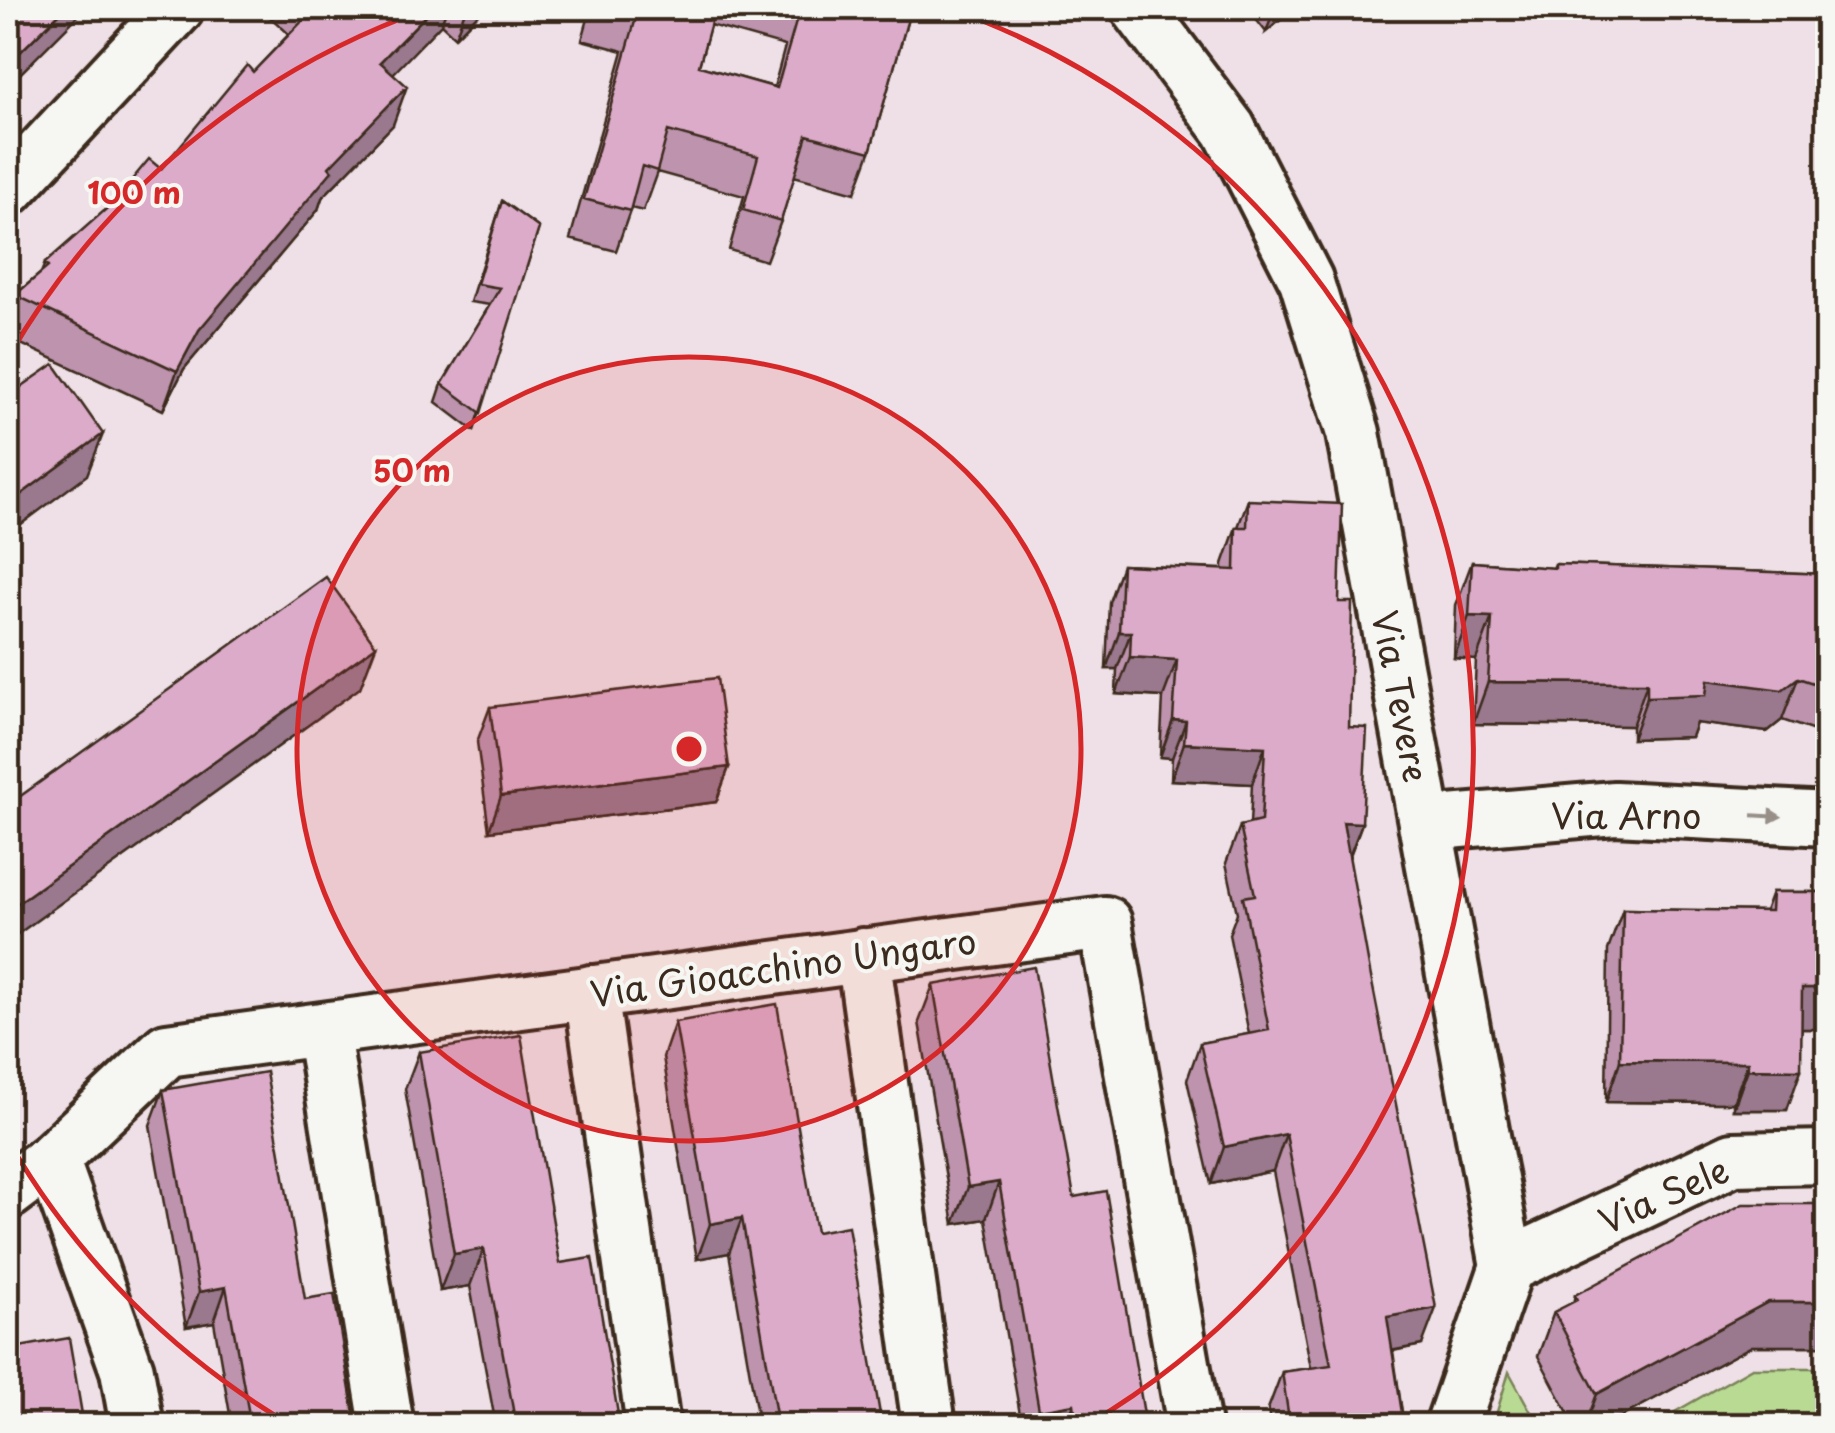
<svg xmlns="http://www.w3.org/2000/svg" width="1835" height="1433" font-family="'Playpen Sans',sans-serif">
	<rect width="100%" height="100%" fill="#eee0e6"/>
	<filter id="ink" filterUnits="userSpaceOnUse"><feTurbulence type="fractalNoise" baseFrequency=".01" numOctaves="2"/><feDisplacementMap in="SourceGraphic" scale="20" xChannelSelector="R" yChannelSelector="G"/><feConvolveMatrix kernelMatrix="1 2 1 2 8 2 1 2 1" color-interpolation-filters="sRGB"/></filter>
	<g filter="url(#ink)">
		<path fill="#b8da93" stroke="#7a8258" stroke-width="2.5" d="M1752,1368H1827V1425H1652Z
			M1509,1372L1538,1425H1493Z"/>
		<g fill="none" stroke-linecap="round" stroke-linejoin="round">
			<g stroke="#3b2a1e" stroke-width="60">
				<path id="minor" d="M1138,8L1229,129L1306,280L1353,433L1507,1266L1452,1426
					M8,189L177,8
					M1425,824L1615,808L1828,819
					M863,955L929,1426
					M591,992L653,1426
					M322,1029L387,1426
					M52,1159L127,1370L137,1426
					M8,1192L52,1159L167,1050L1105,923L1194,1426
					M1507,1266L1733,1159L1828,1157"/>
			</g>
			<use href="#minor" stroke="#f6f6f2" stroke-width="52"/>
		</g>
		<path fill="#bd93ad" stroke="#3b2a1e" stroke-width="2.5" fill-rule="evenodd" d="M260,8H484L455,37L441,24L393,73V125L322,198L318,210L184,369L163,410L8,338V315L15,295L41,273L45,263L161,169L289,34Z
			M591,8H911L870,152L855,193L794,176L781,221L766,261L729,250L744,196L657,172L643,211L631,208L616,251L570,239L623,51L582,40ZM710,25L785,46L774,87L699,66Z
			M1247,8H1295L1266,32Z
			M502,201L539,228L474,431L436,402L442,384L490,305L470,302Z
			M1248,500L1339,602L1349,727L1362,823L1349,858L1422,1345L1393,1351L1404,1426L1270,1422L1268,1409L1282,1372L1311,1368L1273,1171L1211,1184L1187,1080L1200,1043L1249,1034L1229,934L1237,913L1226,863L1240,826L1250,824L1252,784L1171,780L1172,758L1160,757L1163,697L1116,694L1117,669H1106L1109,602L1122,565L1223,569V564L1236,527H1238Z
			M1472,562L1553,568L1555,564L1828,574V734H1823L1782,720L1767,732L1696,723L1691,737L1632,739V726L1473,724L1476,660L1454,658L1456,605Z
			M490,707L729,767L716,802L489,831L477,742Z
			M1772,892H1828V1029H1802L1787,1110H1733V1103L1606,1102L1608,950L1623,909L1765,911Z
			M933,985L1074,1197L1146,1426H1022L986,1219L954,1224L919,1022Z
			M675,1022L816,1232L882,1426H759L729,1253L697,1259L663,1057Z
			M419,1052L560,1263L620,1426H496L470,1286L440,1291L405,1089Z
			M163,1090L305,1299L356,1426H232L214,1322L186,1327L150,1125Z
			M1828,1204V1346H1752L1604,1426H1575L1538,1356L1554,1312L1573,1303L1575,1295Z"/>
		<path fill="#9a788d" stroke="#3b2a1e" stroke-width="2.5" d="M65,8H86L8,86V64Z
			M433,8H447L441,24L366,102L380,62Z
			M466,8H484L455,37Z
			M1275,8H1295L1266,32Z
			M407,86L393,125L322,198L318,210L184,369L163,410L177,371L199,330L329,167Z
			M103,434L87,475L8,534V504Z
			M1469,616L1492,617L1476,660L1454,658Z
			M1119,632H1131L1117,669H1106Z
			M376,646L360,688L8,941V910Z
			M1130,657L1177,660L1163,697L1116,694Z
			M1798,678L1782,720L1767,732L1696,723L1691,737L1632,739L1647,697L1708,680Z
			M1488,682L1647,683L1632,726L1473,724Z
			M1173,720L1186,721L1172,758L1160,757Z
			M1184,743L1265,747L1252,784L1171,780Z
			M729,767L716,802L489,831L501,796Z
			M1343,822L1362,823L1348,860Z
			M1802,988H1828V1029H1787Z
			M1620,1061L1748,1062L1733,1103L1606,1102Z
			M1748,1069L1801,1070L1787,1110H1733Z
			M1286,1134L1273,1171L1211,1184L1224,1147Z
			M999,1182L986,1219L954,1224L968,1187Z
			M742,1218L729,1253L697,1259L710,1224Z
			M484,1249L470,1286L440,1291L454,1254Z
			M226,1287L214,1322L186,1327L199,1292Z
			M1768,1302H1828V1346H1752L1604,1426H1585L1597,1394Z
			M1436,1308L1422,1345L1374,1354L1387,1317Z
			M1074,1404L1066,1426H1034L1039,1410Z"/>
		<path fill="#dcabc9" stroke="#3b2a1e" stroke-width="2.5" d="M8,8H65L8,64Z
			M315,8H433L380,62L407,86L329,167L332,171L199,330L177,371L15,295L48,267L45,263L112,204L149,159L161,169L247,65L253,72Z
			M625,8H715L699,66L777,88L800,8H911L870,152L807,135L781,221L743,210L758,156L668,131L657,171L642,166L630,211L584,199L638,11Z
			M502,201L539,228L481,413L442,384L500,288L477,284Z
			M54,364L103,434L8,504V396Z
			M1248,500L1342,504L1339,602H1352L1349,727L1367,728L1362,823L1343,822L1370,972L1436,1308L1387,1317L1404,1426H1245L1289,1419L1282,1372L1331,1365L1286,1134L1224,1147L1200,1043L1269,1030L1243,897L1255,895L1240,826L1261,821L1265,747L1184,743L1186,721L1173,720L1177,660L1130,657L1131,632H1119L1122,565L1235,570L1236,527H1247Z
			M1472,562L1555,568V564L1828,574V688L1798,678L1782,690L1708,680L1706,695L1647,697V683L1488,682L1492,617L1469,616Z
			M326,577L376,646L8,910V805Z
			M717,678L729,767L501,796L490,707Z
			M1772,892H1828V988H1802L1801,1070L1748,1069V1062L1620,1061L1623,909L1771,911Z
			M1034,967L1074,1197L1106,1191L1146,1426H1077L1074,1404L1039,1410L999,1182L968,1187L933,985Z
			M777,1004L816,1232L848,1226L882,1426H778L742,1218L710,1224L675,1022Z
			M521,1035L560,1263L592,1258L620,1426H516L484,1249L454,1254L419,1052Z
			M266,1072L305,1299L334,1294L356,1426H251L226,1287L199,1292L163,1090Z
			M1743,1204H1828V1302H1768L1597,1394L1554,1312L1577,1300L1575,1295Z
			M69,1338L84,1426H8V1349Z"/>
		<defs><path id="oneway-solid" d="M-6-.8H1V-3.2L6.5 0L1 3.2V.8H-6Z" transform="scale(2.5)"/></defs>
		<use fill="#989088" href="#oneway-solid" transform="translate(1767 816) rotate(3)"/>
	</g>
	<circle cx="689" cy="749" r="392" fill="#d62828" fill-opacity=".12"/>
	<g fill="none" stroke="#d62828" stroke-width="5">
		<circle cx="689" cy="749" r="392"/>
		<path d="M291 1425A785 785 0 0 1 9 1142M9 356A785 785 0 0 1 427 9M951 9A785 785 0 0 1 1087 1425"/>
	</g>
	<g text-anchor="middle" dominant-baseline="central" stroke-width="8" stroke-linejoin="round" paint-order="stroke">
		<g font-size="35" fill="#3b2a1e" stroke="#f6f6f2">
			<text transform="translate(1402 696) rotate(79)">Via Tevere</text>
			<text x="1626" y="814">Via Arno</text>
			<text transform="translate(783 966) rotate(-8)">Via Gioacchino Ungaro</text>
			<text transform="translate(1663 1194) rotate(-24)">Via Sele</text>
		</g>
	</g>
	<circle cx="689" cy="749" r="15" fill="#d62828" stroke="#f6f6f2" stroke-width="5"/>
	<g font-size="30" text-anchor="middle" font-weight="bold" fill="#d62828" stroke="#f6f6f2" stroke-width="8" stroke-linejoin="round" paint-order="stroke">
		<text x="134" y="204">100 m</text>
		<text x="412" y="482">50 m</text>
	</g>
	<rect width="1835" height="1433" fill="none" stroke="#f6f6f2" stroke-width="40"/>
	<rect x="20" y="20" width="1795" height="1393" fill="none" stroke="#3b2a1e" stroke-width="4" filter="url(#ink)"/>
</svg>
